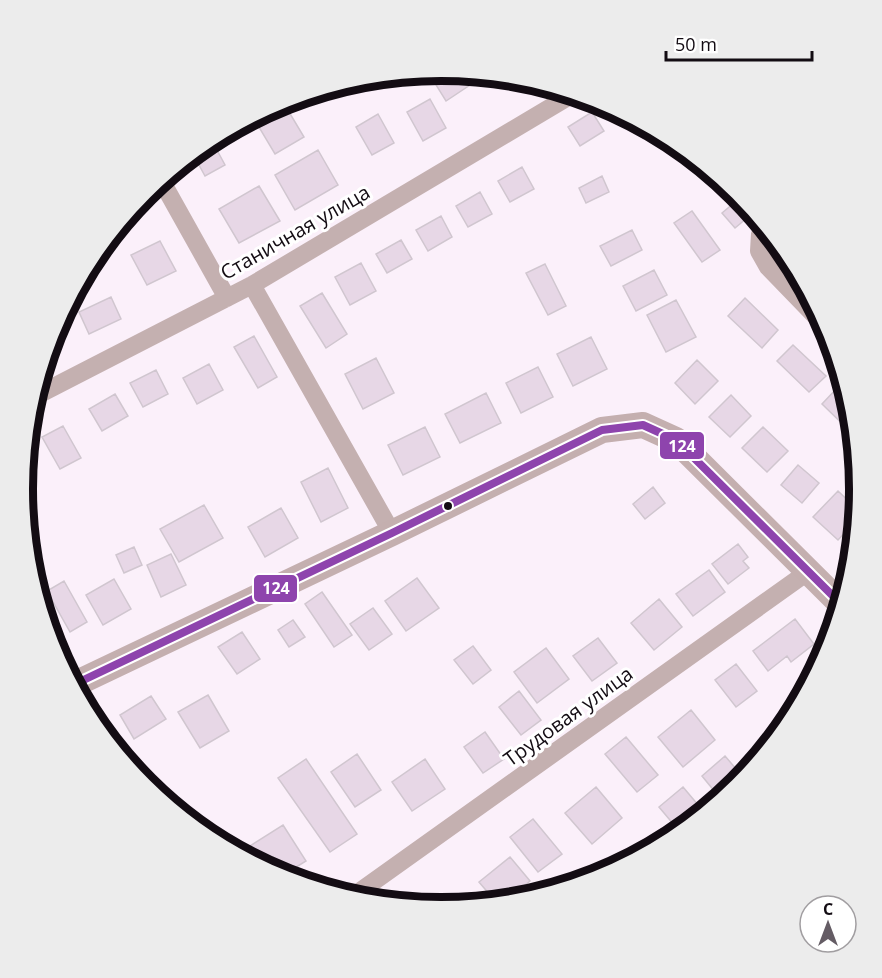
<svg xmlns="http://www.w3.org/2000/svg" width="882" height="978" font-family="'Open Sans',sans-serif">
	<rect width="100%" height="100%" fill="#fbf0fa"/>
	<path fill="#e7d7e6" stroke="#d0c6cf" stroke-width="1.5" d="M441,71L476,74L479,79L446,101L428,72Z
		M430,99L446,128L423,141L407,112Z
		M283,102L304,137L275,154L253,117Z
		M618,111L633,120L626,124Z
		M592,112L604,131L580,146L568,127Z
		M378,114L394,143L372,155L356,127Z
		M211,139L225,165L205,176L193,154Z
		M318,150L338,185L295,210L275,175Z
		M522,167L534,189L510,202L498,181Z
		M602,176L609,192L586,203L579,188Z
		M259,186L280,221L239,243L219,209Z
		M480,192L492,214L468,227L456,206Z
		M741,197L753,213L735,228L722,213Z
		M692,211L720,250L702,262L674,223Z
		M441,216L452,237L428,251L416,230Z
		M125,217L130,226L109,237Z
		M632,230L642,250L611,266L600,246Z
		M401,240L412,259L387,273L376,254Z
		M160,241L176,271L147,285L131,255Z
		M361,263L376,291L350,305L335,277Z
		M545,264L566,306L548,315L526,273Z
		M654,270L667,295L636,311L623,286Z
		M322,293L347,334L326,348L300,306Z
		M111,297L121,319L89,334L79,312Z
		M745,298L778,330L762,348L728,316Z
		M676,300L696,337L666,352L647,315Z
		M60,317L68,331L51,341L54,329Z
		M254,336L277,377L258,388L234,347Z
		M591,337L607,369L573,386L557,354Z
		M793,345L826,376L809,392L777,361Z
		M376,358L394,393L363,409L345,374Z
		M697,360L718,381L695,404L675,383Z
		M209,364L223,390L197,404L183,378Z
		M538,367L553,397L521,413L506,383Z
		M156,370L168,394L143,407L130,383Z
		M837,388L849,400L852,408L854,435L822,404Z
		M486,393L501,423L460,443L445,414Z
		M115,394L128,416L102,431L89,409Z
		M731,395L751,416L730,437L709,417Z
		M63,426L81,458L60,469L42,437Z
		M425,427L440,457L403,475L388,445Z
		M763,427L788,451L767,472L742,448Z
		M26,454L34,468L24,473Z
		M798,465L819,483L802,503L781,485Z
		M328,468L348,508L321,522L301,482Z
		M653,487L665,503L645,519L633,504Z
		M838,491L857,509L856,521L838,540L813,517Z
		M204,505L223,538L179,562L160,529Z
		M281,508L298,538L265,557L248,527Z
		M738,544L748,557L743,561L749,568L728,584L712,564Z
		M134,547L142,565L124,573L116,555Z
		M171,554L186,585L161,597L147,565Z
		M709,570L725,592L693,616L676,594Z
		M417,578L439,608L406,631L385,601Z
		M114,579L131,609L103,625L86,595Z
		M64,581L87,622L70,632L47,591Z
		M322,592L352,635L334,647L305,604Z
		M659,599L682,627L654,650L631,623Z
		M373,608L392,634L369,650L350,624Z
		M795,619L814,644L791,662L787,656L768,671L753,651Z
		M293,620L305,637L289,647L278,630Z
		M242,632L260,659L237,674L218,647Z
		M598,638L617,663L592,681L573,656Z
		M473,646L491,670L473,684L454,660Z
		M546,648L569,679L537,703L514,672Z
		M736,664L757,691L736,707L715,680Z
		M519,691L541,720L521,735L499,707Z
		M208,695L229,731L200,748L178,712Z
		M151,696L166,719L134,739L120,715Z
		M691,710L715,740L683,767L658,737Z
		M485,732L504,759L483,773L464,747Z
		M626,737L658,775L637,792L605,754Z
		M357,754L381,790L355,807L331,772Z
		M725,756L743,777L737,785L720,798L702,776Z
		M306,759L357,834L330,852L278,778Z
		M425,759L445,789L412,811L392,782Z
		M596,787L622,818L592,844L565,813Z
		M683,787L704,812L680,832L659,807Z
		M533,819L562,854L538,872L510,837Z
		M283,825L306,861L282,876L264,866L250,846Z
		M510,857L530,881L505,901L496,902L479,882Z"/>
	<g fill="none" stroke-linecap="round" stroke-linejoin="round">
		<path stroke="#c4b0b0" stroke-width="18" d="M161,180L227,298
			M766,228L760,234L759,251L768,267L827,328
			M252,285L392,533
			M34,397L252,285L573,94
			M352,897L809,571"/>
		<path stroke="#c4afaf" stroke-width="26" d="M73,685L392,533L602,430L643,425L676,440L841,604"/>
		<g stroke="#fff" stroke-width="12">
			<path id="bus-1" d="M73,685L392,533L602,430L643,425L676,440L841,604"/>
		</g>
		<use href="#bus-1" stroke="#8e44ad" stroke-width="8"/>
	</g>
	<circle fill="#130c13" stroke="#fff" stroke-width="2" cx="448" cy="506" r="5"/>
	<g text-anchor="middle" dominant-baseline="central" stroke-width="6" stroke-linejoin="round" paint-order="stroke">
		<g font-size="20" fill="#130c13" stroke="#fff">
			<text transform="translate(295 232) rotate(-30)">Станичная улица</text>
			<text transform="translate(568 716) rotate(-36)">Трудовая улица</text>
		</g>
	</g>
	<path d="M0 0H882V978H0ZM33 489a408 408 0 1 1 816 0a408 408 0 1 1-816 0Z" fill="#ececec" fill-rule="evenodd"/>
	<path fill="none" stroke="#130c13" stroke-width="8" d="M33 489a408 408 0 1 1 816 0a408 408 0 1 1-816 0Z"/>
	<g stroke="#fff" stroke-width="2">
		<rect x="659" y="431" width="46" height="29" rx="6" fill="#8e44ad"/>
		<rect x="253" y="574" width="45" height="29" rx="6" fill="#8e44ad"/>
	</g>
	<g font-size="16" text-anchor="middle" font-weight="bold" fill="#fff">
		<text x="682" y="452">124</text>
		<text x="276" y="594">124</text>
	</g>
	<g transform="translate(828 924)"><circle r="28" fill="#ffffff" stroke="#a19ea1" stroke-width="1.5"/>
	<path d="M0-4.5L10 22L0 15L-10 22Z" fill="#645c64"/>
	<text y="-9" font-size="16" font-weight="bold" text-anchor="middle" fill="#130c13">С</text>
	</g>
	<path d="M666 51v9h146v-9" fill="none" stroke="#130c13" stroke-width="3"/>
	<text x="675" y="51" font-size="18" fill="#130c13" stroke="#ffffff" stroke-width="4.5" paint-order="stroke">50 m</text>
</svg>
